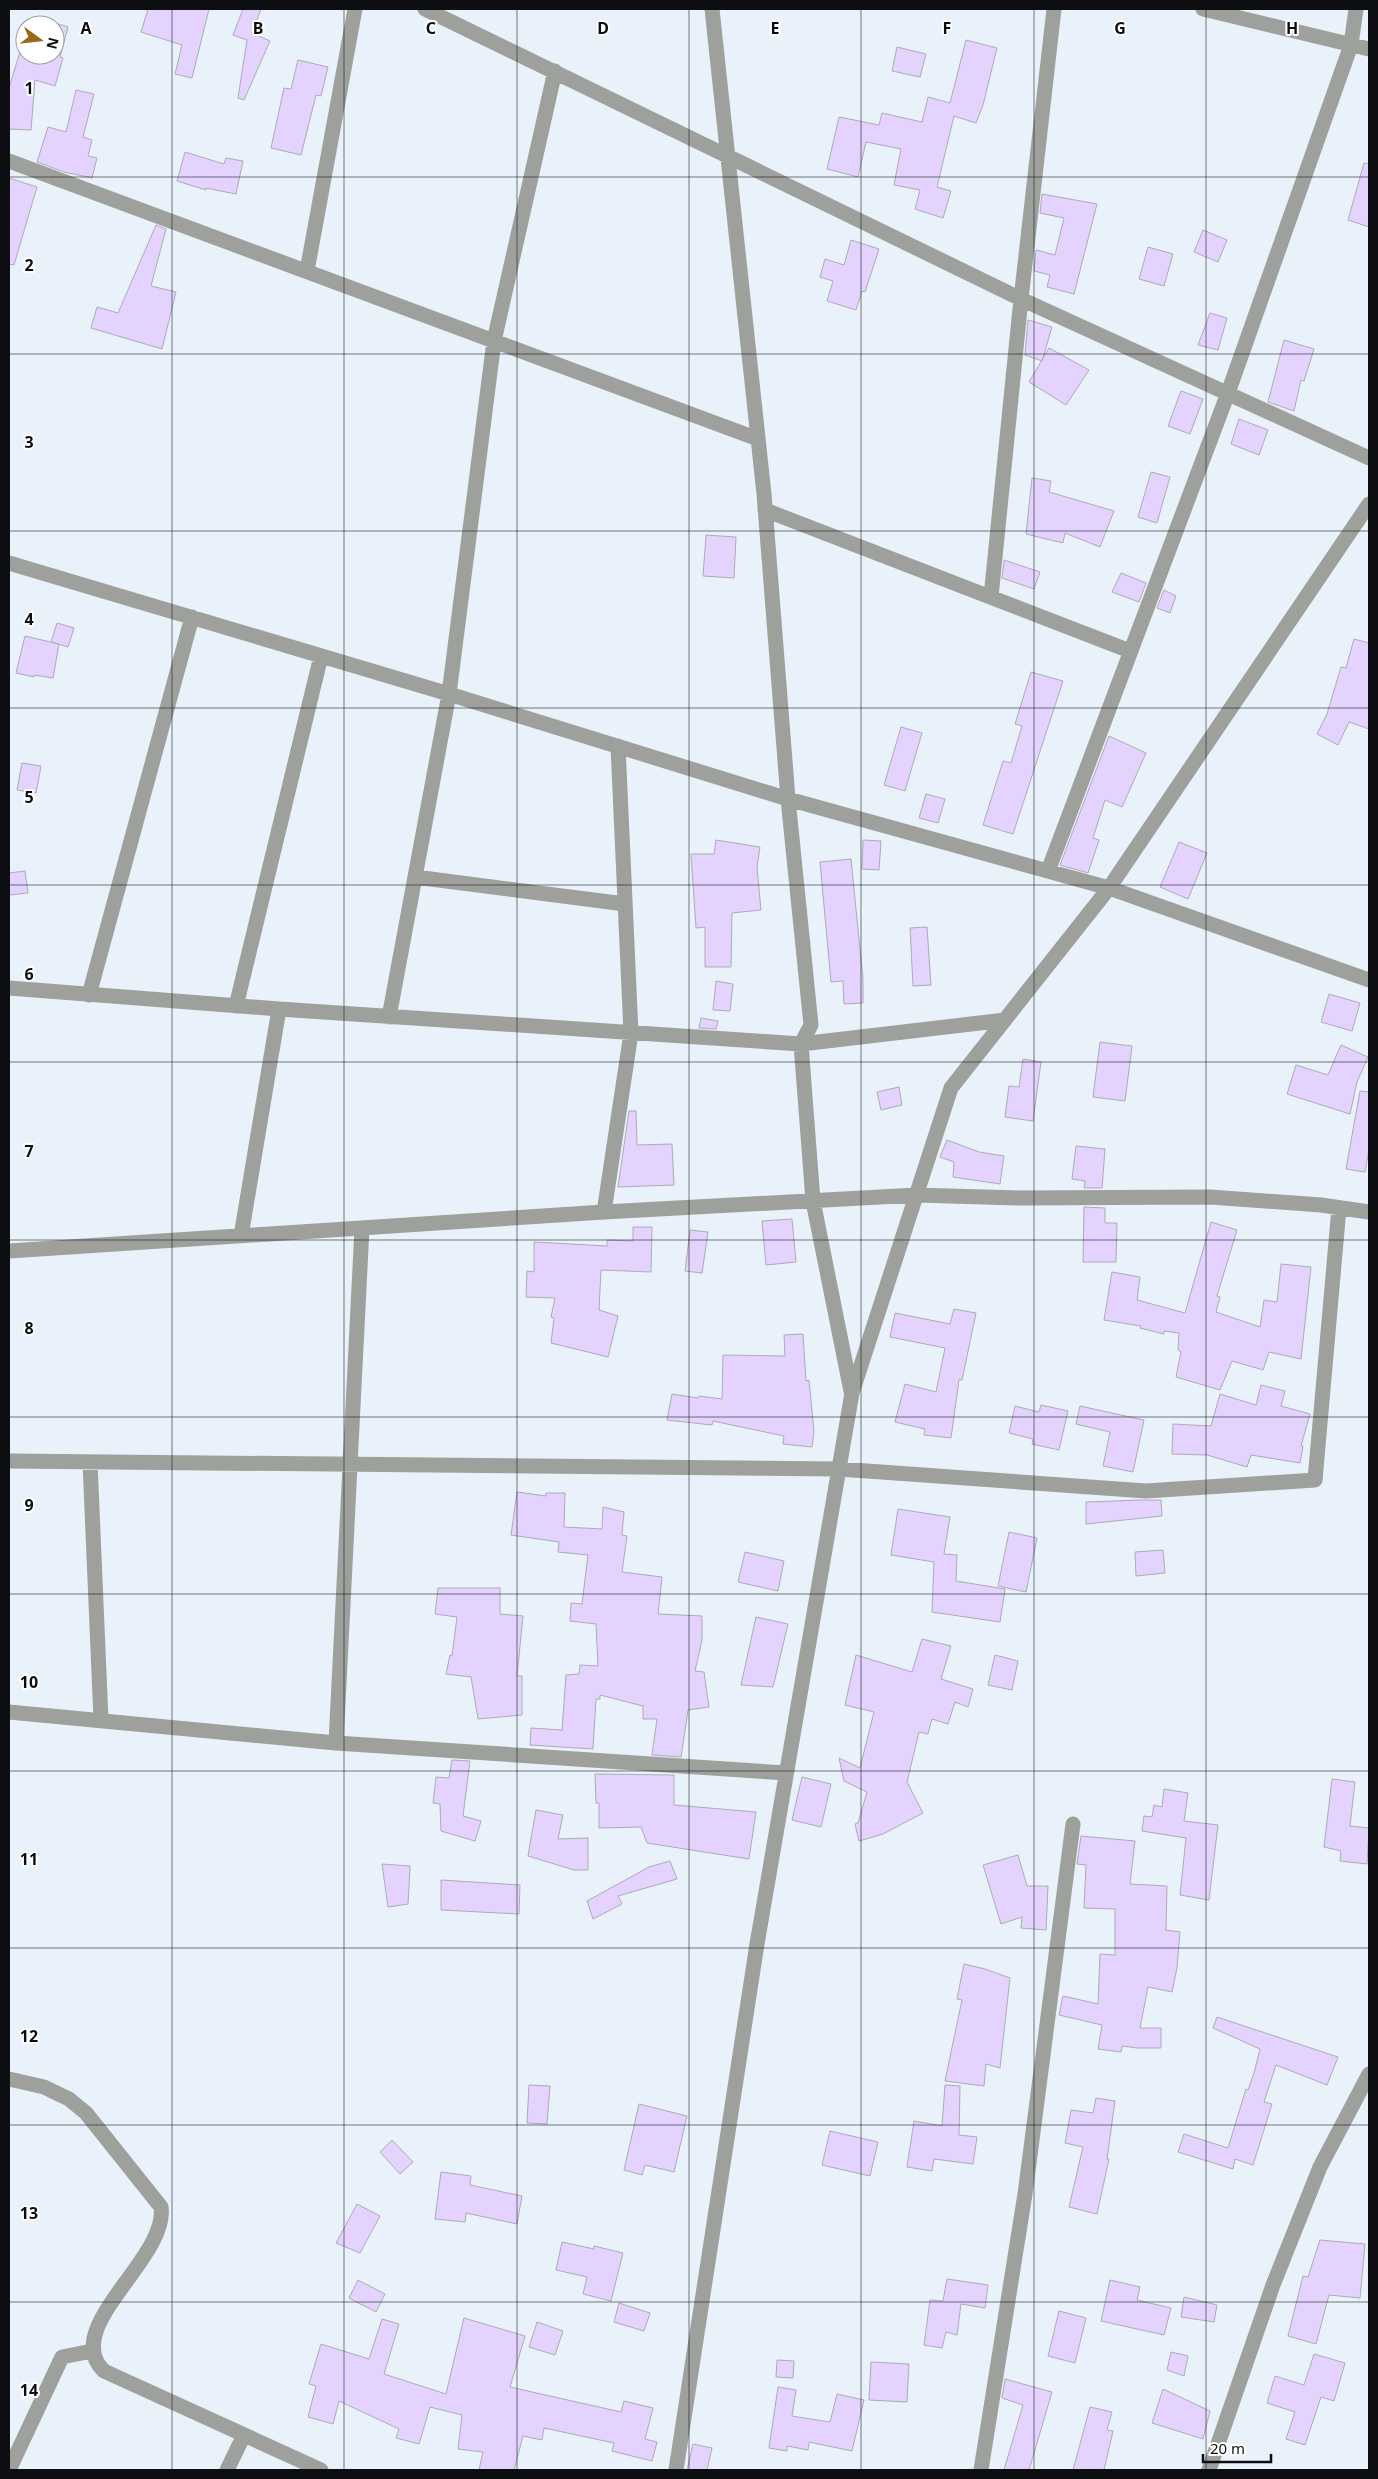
<svg xmlns="http://www.w3.org/2000/svg" width="1378" height="2479" font-family="'Noto Sans',sans-serif">
	<rect width="100%" height="100%" fill="#e9f1fb"/>
	<path fill="#e3d3fe" stroke="#aeaab5" d="M148,9H209L192,78L175,74L182,45L141,32Z
		M243,9H261L252,33L270,41L244,100L238,98L247,40L233,35Z
		M43,19L68,27L60,57L63,58L55,86L35,80L31,130L9,129V88L22,45L25,46V55H55V25H41Z
		M966,40L997,48L983,105L976,123L954,116L937,187L951,191L943,218L915,209L920,190L894,185L901,149L866,142L858,177L827,169L839,117L879,125L882,113L922,122L928,97L950,103Z
		M897,47L926,54L920,77L892,71Z
		M298,60L328,67L321,96L316,95L301,155L271,148L284,88L291,89Z
		M76,90L94,94L83,137L92,140L88,156L97,158L92,178L64,172L37,162L48,127L66,132Z
		M185,152L224,164L226,158L243,161L236,194L206,188V190L177,181Z
		M1364,163L1369,164V227L1348,220Z
		M9,178L37,187L14,265L9,264Z
		M1042,194L1097,204L1074,294L1047,287L1050,275L1034,271L1036,250L1055,255L1064,218L1040,213Z
		M156,225L166,229L151,286L176,292L162,349L91,328L97,307L118,313Z
		M1203,230L1227,240L1218,262L1194,252Z
		M851,240L879,249L865,292L862,291L856,310L827,301L833,281L820,277L825,259L844,265Z
		M1148,247L1173,254L1164,286L1139,279Z
		M1210,313L1227,318L1218,350L1198,345Z
		M1028,320L1052,327L1042,361L1025,355Z
		M1284,340L1314,349L1304,381L1301,380L1294,411L1268,402Z
		M1049,348L1089,370L1066,405L1029,382Z
		M1181,391L1203,399L1190,434L1168,426Z
		M1239,419L1268,430L1259,455L1231,444Z
		M1151,472L1170,477L1157,523L1138,517Z
		M1032,478L1051,481L1049,492L1114,511L1100,547L1065,533L1063,543L1026,534Z
		M706,535L736,537L734,578L703,576Z
		M1004,560L1040,572L1034,589L1002,578Z
		M1121,573L1146,583L1139,602L1112,592Z
		M1164,590L1176,596L1170,613L1157,608Z
		M57,623L74,628L68,647L51,642Z
		M25,636L59,644L53,678L34,675V677L16,673Z
		M1354,639L1369,643V729L1349,722L1338,745L1317,734L1327,714L1341,667L1346,668Z
		M1031,672L1063,681L1013,834L983,825L1003,761L1011,763L1022,726L1015,724Z
		M901,727L922,733L905,791L884,785Z
		M1109,736L1146,753L1122,807L1105,800L1093,838L1099,840L1088,873L1060,865Z
		M22,763L41,766L36,793L17,790Z
		M926,794L945,799L938,823L919,818Z
		M716,840L760,847L757,867L761,910L732,913L731,967H705V927L696,928L691,854H714Z
		M863,840L881,841L879,870L862,869Z
		M1179,842L1207,853L1188,899L1160,887Z
		M851,859L863,979V1003L844,1004L843,981L831,982L820,862Z
		M25,871L28,893L9,895V873Z
		M927,927L931,985L913,986L910,928Z
		M716,981L733,984L730,1011L713,1010Z
		M1329,994L1360,1003L1352,1031L1321,1022Z
		M701,1018L718,1021L716,1029L699,1028Z
		M1100,1042L1132,1046L1125,1101L1093,1097Z
		M1341,1045L1368,1057L1357,1082L1350,1114L1287,1094L1296,1065L1328,1075Z
		M1023,1059L1041,1062L1033,1121L1005,1117L1009,1086L1019,1087Z
		M899,1087L902,1105L881,1110L877,1092Z
		M1360,1091L1369,1092V1149L1365,1172L1346,1169Z
		M629,1111H636L637,1145L672,1144L674,1185L618,1187Z
		M947,1140L979,1152L1004,1156L1000,1184L953,1177L954,1162L940,1157Z
		M1076,1146L1105,1149L1102,1188H1084L1085,1181L1072,1179Z
		M1084,1207L1105,1208V1223H1117L1116,1262H1083Z
		M792,1219L796,1262L766,1265L762,1221Z
		M1211,1222L1237,1230L1217,1296L1220,1297L1216,1312L1260,1327L1264,1300L1277,1302L1281,1264L1311,1267L1301,1359L1269,1352L1263,1370L1232,1361L1220,1390L1176,1377L1181,1352L1178,1350L1179,1333L1164,1331V1334L1140,1328L1141,1326L1104,1320L1112,1272L1140,1277L1137,1300L1185,1313Z
		M633,1227H652L651,1272L601,1270L599,1310L618,1316L608,1357L551,1343L554,1318L551,1317L555,1298L526,1297L527,1271L534,1272V1242L607,1246V1240L633,1241Z
		M690,1230L708,1232L702,1273L685,1271Z
		M954,1309L976,1313L962,1380H959L951,1438L924,1435L925,1429L895,1422L905,1384L936,1392L945,1348L890,1337L895,1313L950,1324Z
		M803,1334L806,1381L809,1380L814,1431L812,1447L783,1444L784,1436L713,1421L712,1425L667,1420L672,1394L698,1398L699,1396L722,1399L723,1355L785,1356L784,1335Z
		M1261,1385L1285,1391L1281,1406L1310,1414L1301,1446H1303L1300,1463L1251,1455L1247,1467L1207,1455L1172,1454L1173,1424L1211,1426L1220,1394L1256,1405Z
		M1041,1405L1068,1411L1059,1450L1032,1444L1033,1439L1009,1433L1015,1406L1039,1412Z
		M1080,1406L1144,1420L1133,1472L1103,1466L1110,1432L1076,1424Z
		M517,1492L546,1496V1493H565L564,1527L602,1529L603,1507L624,1512L622,1535L627,1536L622,1572L662,1577L658,1614L702,1616V1640L695,1671L704,1672L709,1707L688,1710L681,1757L652,1755L657,1719H643V1706L600,1695V1699H596L593,1749L530,1745L531,1728L562,1730L566,1675L579,1674L580,1665L598,1666L596,1624L570,1621L571,1603L582,1604L588,1555L558,1552L559,1542L511,1535Z
		M1142,1500H1161L1162,1516L1086,1524V1502Z
		M898,1509L950,1517L944,1554L957,1555L956,1581L1005,1589L1000,1622L932,1612L934,1562L891,1555Z
		M1009,1532L1037,1538L1026,1592L998,1586Z
		M1163,1550L1165,1573L1136,1576L1135,1552Z
		M745,1552L784,1561L778,1591L738,1582Z
		M438,1588H500V1614L523,1616L517,1676H522V1715L478,1719L471,1677L446,1674L450,1655L452,1656L457,1617L435,1614Z
		M756,1617L788,1624L773,1687L741,1685Z
		M922,1639L951,1646L941,1679L973,1689L968,1707L955,1702L948,1724L932,1719L928,1734L919,1732L907,1782L923,1813L883,1834L859,1841L855,1824L858,1823L867,1792L844,1781L839,1758L860,1768L874,1712L845,1705L856,1655L912,1672Z
		M995,1655L1018,1661L1012,1690L988,1685Z
		M452,1760L470,1761L463,1816L481,1821L475,1841L441,1831L440,1804L433,1803L436,1777L449,1778Z
		M595,1774L674,1775V1805L756,1812L749,1859L647,1843L641,1827L599,1828V1803H596Z
		M802,1777L831,1784L821,1827L792,1820Z
		M1332,1779L1355,1782L1350,1826L1369,1828L1367,1864L1340,1861L1341,1851L1324,1847Z
		M1164,1789L1188,1793L1184,1821L1218,1825L1209,1900L1180,1895L1186,1838L1142,1831L1144,1816L1152,1817L1154,1805L1162,1807Z
		M536,1810L563,1815L558,1839L588,1838V1870H574L528,1856Z
		M1081,1836L1135,1841L1130,1884L1167,1886L1166,1930L1180,1932L1177,1968L1172,1992L1148,1987L1140,2028H1161V2048H1137L1122,2046L1121,2052L1098,2049L1102,2025L1059,2015L1063,1996L1098,2004L1100,1954L1115,1955V1909L1084,1908L1086,1865L1077,1864Z
		M1018,1855L1027,1886H1048L1046,1930L1021,1928L1022,1917L1001,1924L983,1865Z
		M670,1861L677,1879L618,1896L622,1904L593,1919L587,1901L649,1867Z
		M382,1864L410,1866L408,1904L388,1907Z
		M441,1880L520,1885L519,1914L441,1910Z
		M964,1964L985,1969L1010,1978L1000,2068L986,2064L984,2086L945,2081L962,2000L957,1999Z
		M1217,2017L1338,2057L1327,2085L1276,2065L1264,2102L1272,2104L1253,2165L1235,2159L1233,2169L1178,2152L1184,2134L1228,2148L1246,2089L1248,2090L1254,2073L1260,2049L1213,2028Z
		M529,2085L550,2086L547,2124L527,2123Z
		M945,2085L960,2086L959,2135L977,2137L973,2164L934,2159L932,2171L907,2167L914,2121L942,2126Z
		M1096,2098L1115,2101L1107,2159H1109L1097,2214L1069,2207L1083,2147L1065,2143L1071,2110L1093,2113Z
		M639,2104L687,2116L674,2172L645,2165L642,2175L624,2170Z
		M830,2131L878,2142L870,2176L822,2165Z
		M392,2140L413,2162L400,2174L380,2152Z
		M441,2172L471,2176L470,2185L522,2196L517,2224L466,2213L465,2222L435,2219Z
		M357,2204L380,2216L360,2253L336,2243Z
		M1320,2240L1365,2244L1360,2298L1329,2295L1316,2344L1288,2336L1303,2276L1308,2277Z
		M562,2242L594,2249V2246L623,2253L611,2301L583,2294L587,2277L556,2270Z
		M947,2279L988,2285L985,2308L961,2304L957,2335L946,2332L942,2348L924,2345L930,2300L943,2301Z
		M358,2280L385,2294L376,2312L349,2298Z
		M1110,2280L1140,2287L1137,2300L1171,2308L1164,2335L1101,2321Z
		M1184,2297L1217,2305L1214,2322L1181,2317Z
		M619,2303L650,2313L644,2331L614,2322Z
		M1059,2311L1086,2318L1075,2363L1048,2356Z
		M464,2318L525,2336L510,2387L621,2412L624,2401L653,2408L645,2439L657,2442L652,2461L612,2451L614,2443L544,2428L542,2440L523,2436L514,2470H479L483,2452L458,2449L462,2415L430,2407L419,2444L396,2438L399,2429L339,2401L333,2424L308,2417L316,2386L309,2384L321,2344L369,2359L382,2319L399,2324L384,2374L446,2394Z
		M537,2322L563,2331L555,2355L529,2347Z
		M1171,2352L1188,2356L1184,2376L1167,2370Z
		M1314,2354L1345,2363L1334,2401L1321,2397L1305,2445L1286,2439L1295,2412L1267,2403L1275,2376L1304,2385Z
		M777,2360L794,2361L793,2378L776,2377Z
		M871,2362L909,2364L907,2402L869,2400Z
		M1005,2379L1052,2392L1029,2470H1004L1023,2405L1002,2398Z
		M778,2387L796,2390L792,2416L830,2422L837,2394L864,2400L852,2451L809,2442L808,2450L787,2446V2451L769,2448Z
		M1163,2389L1210,2411L1203,2439L1152,2423Z
		M1090,2407L1112,2412L1107,2430L1113,2431L1104,2470H1073Z
		M693,2444L712,2448L707,2470H687Z"/>
	<g fill="none" stroke-linecap="round" stroke-linejoin="round">
		<path stroke="#9ea09b" stroke-width="15" d="M425,9L1021,299L1369,458
			M712,9L764,494L788,799L811,1025L801,1044L813,1201L851,1391
			M1203,9L1369,49
			M9,161L758,439
			M307,271L355,9
			M765,510L1130,651
			M9,563L449,694L788,799L1109,888L1369,980
			M991,597L1021,299L1054,9
			M1048,871L1228,393L1351,45L1356,9
			M415,877L625,904
			M9,988L279,1009L801,1044L1005,1020
			M89,995L192,617
			M236,1006L321,656
			M389,1017L449,694L494,341L555,71
			M604,1212L631,1033L618,746
			M241,1236L279,1009
			M9,1251L604,1212L916,1195L1021,1198L1210,1197L1321,1205L1369,1212
			M9,1461L839,1469L1146,1491L1315,1480L1339,1208
			M90,1462L101,1720
			M9,1712L336,1743L786,1773
			M336,1743L362,1228
			M9,2079L44,2087L69,2099L86,2113L161,2207C169,2258 59,2328 104,2371L321,2470
			M9,2470L62,2357L92,2351
			M227,2470L244,2435
			M676,2470L757,1944L852,1393L951,1088L1109,888L1369,504
			M981,2470L1025,2194L1073,1824
			M1209,2470L1273,2285L1320,2167L1369,2074"/>
	</g>
	<path fill="none" stroke="#0c0e11" stroke-width="1" stroke-opacity="0.55" d="M172,9V2470M344,9V2470M517,9V2470M689,9V2470M861,9V2470M1034,9V2470M1206,9V2470M9,177H1369M9,354H1369M9,531H1369M9,708H1369M9,885H1369M9,1062H1369M9,1240H1369M9,1417H1369M9,1594H1369M9,1771H1369M9,1948H1369M9,2125H1369M9,2302H1369"/>
	<g font-size="16" text-anchor="middle" font-weight="bold" fill="#0c0e11" stroke="#fff" stroke-width="4" stroke-linejoin="round" paint-order="stroke">
		<text x="86" y="34">A</text>
		<text x="258" y="34">B</text>
		<text x="431" y="34">C</text>
		<text x="603" y="34">D</text>
		<text x="775" y="34">E</text>
		<text x="947" y="34">F</text>
		<text x="1120" y="34">G</text>
		<text x="1292" y="34">H</text>
		<text x="29" y="94">1</text>
		<text x="29" y="271">2</text>
		<text x="29" y="448">3</text>
		<text x="29" y="625">4</text>
		<text x="29" y="803">5</text>
		<text x="29" y="980">6</text>
		<text x="29" y="1157">7</text>
		<text x="29" y="1334">8</text>
		<text x="29" y="1511">9</text>
		<text x="29" y="1688">10</text>
		<text x="29" y="1865">11</text>
		<text x="29" y="2042">12</text>
		<text x="29" y="2219">13</text>
		<text x="29" y="2396">14</text>
	</g>
	<rect width="1378" height="2479" fill="none" stroke="#0c0e11" stroke-width="20"/>
	<g transform="translate(40 40) rotate(105)"><circle r="24" fill="#ffffff" stroke="#9e9fa0"/>
	<path d="M0-4L9 19L0 12L-9 19Z" fill="#986a1a"/>
	<text y="-8" font-size="14" font-weight="bold" text-anchor="middle" fill="#0c0e11">N</text>
	</g>
	<path d="M1203 2454v8h68v-8" fill="none" stroke="#0c0e11" stroke-width="2.5"/>
	<text x="1210" y="2454" font-size="15" fill="#0c0e11" stroke="#ffffff" stroke-width="4" paint-order="stroke">20 m</text>
</svg>
